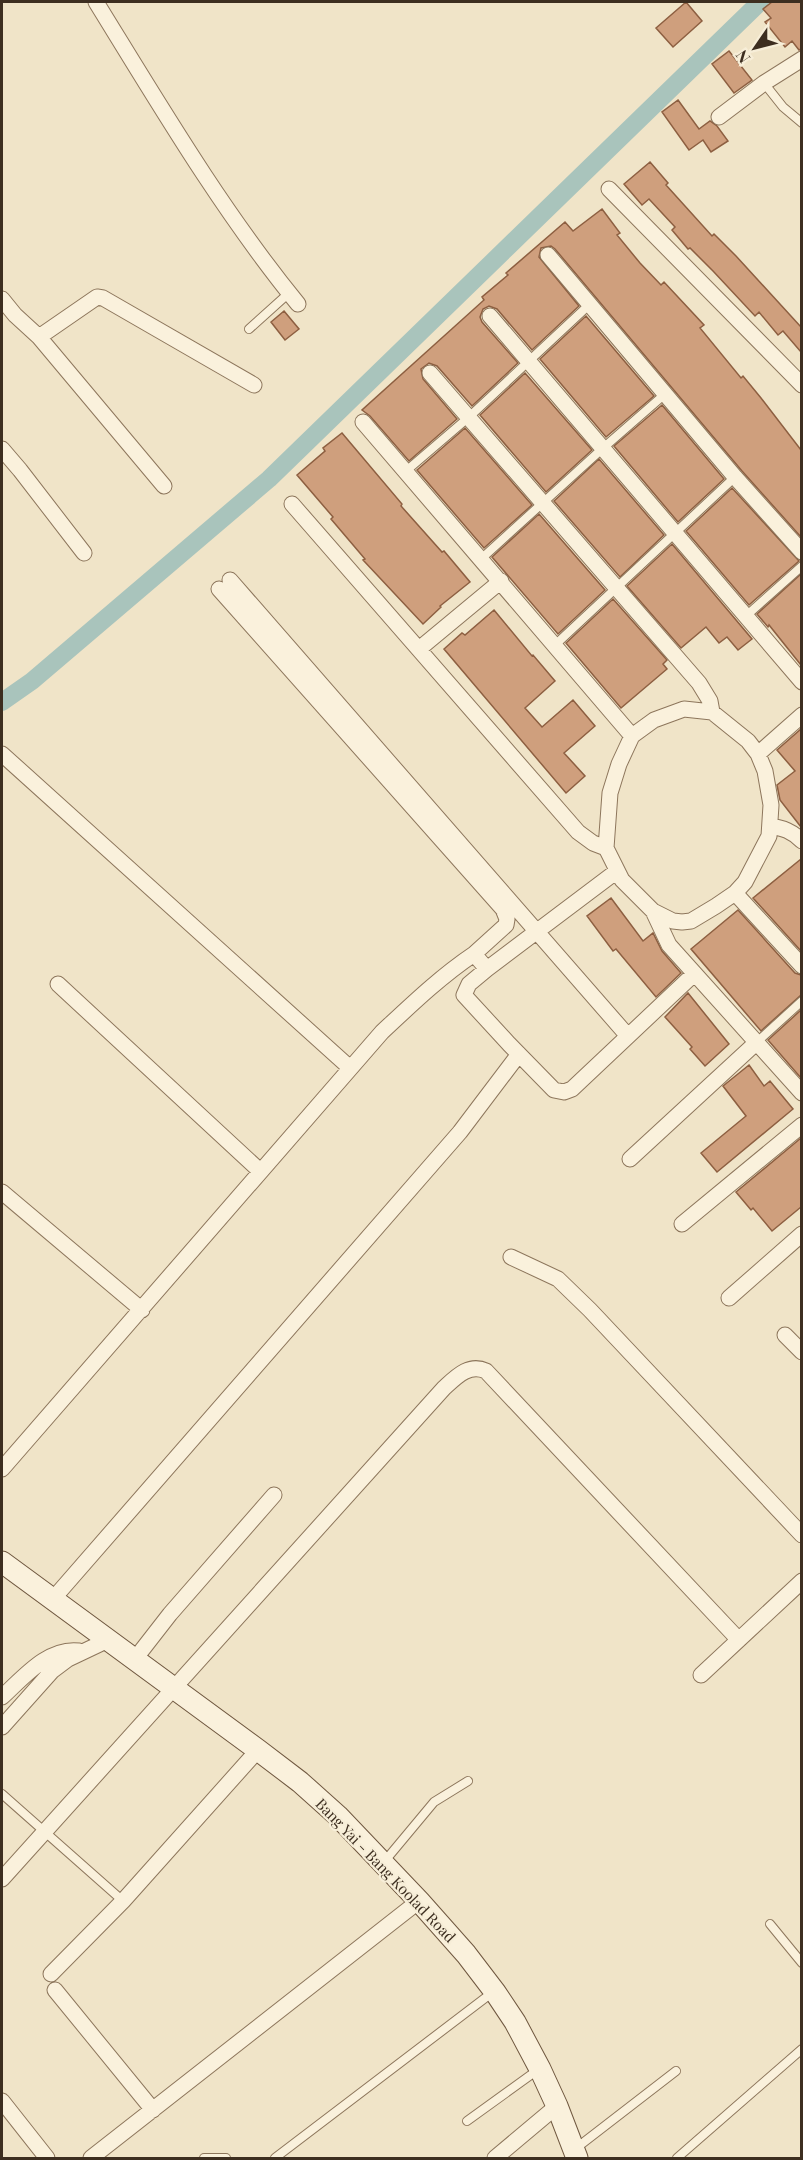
<svg xmlns="http://www.w3.org/2000/svg" width="803" height="2160" font-family="'Playfair Display',serif">
	<rect width="100%" height="100%" fill="#f0e4c8"/>
	<g fill="none" stroke-linecap="round" stroke-linejoin="round">
		<path stroke="#a9c4bc" stroke-width="18" d="M2,702L32,681L269,479L760,2"/>
	</g>
	<path fill="#cf9f7d" stroke="#8d5f41" stroke-width="1.5" d="M686,2L702,21L673,47L656,28Z
		M772,2H801V49L799,50L792,41L785,47L765,22L771,18L763,9Z
		M729,51L752,80L734,93L712,64Z
		M678,100L699,129L710,121L717,126L728,141L711,152L703,140L689,150L662,112Z
		M650,162L668,183L666,185L712,236L714,234L736,256L801,327V352L783,331L778,335L759,312L755,316L713,271L690,248L688,249L672,230L675,227L649,199L642,205L624,184Z
		M602,209L620,233L617,235L640,263L661,285L664,282L704,325L700,328L741,378L743,376L761,398L801,450V537L742,471L555,249L551,246L541,248L539,257L579,306L532,350L497,309L489,306L483,309L480,317L482,322L518,363L472,406L437,366L429,363L421,369L423,379L457,419L409,461L370,416L362,410L484,300L482,297L508,275L506,273L565,222L573,231Z
		M284,311L299,329L285,340L271,322Z
		M586,316L654,396L606,437L540,359Z
		M525,373L592,450L546,492L480,415Z
		M662,405L724,479L678,522L614,446Z
		M465,428L532,505L484,548L417,470Z
		M342,433L402,504L401,506L442,552L444,551L470,582L440,606L441,607L423,624L363,560L365,559L331,519L333,517L297,475L325,451L323,448Z
		M599,459L664,535L620,577L554,501Z
		M732,488L799,561L749,605L686,531Z
		M539,514L605,590L558,634L492,557Z
		M672,544L752,639L738,650L727,637L719,643L706,627L681,648L627,586Z
		M801,574V665L769,625L768,627L757,614Z
		M613,599L667,660L663,664L667,669L621,708L566,643Z
		M494,610L532,656L533,655L555,681L525,708L542,727L573,700L595,726L564,753L585,776L566,793L444,649L462,633L465,635Z
		M801,729V827L780,800L777,785L795,771L777,750Z
		M801,859V951L753,898Z
		M611,898L643,941L653,933L662,951L681,973L656,997L616,949L613,951L587,916Z
		M738,910L795,973L801,975V995L761,1031L691,949Z
		M688,993L729,1044L705,1066L690,1049L692,1047L665,1017Z
		M801,1010V1078L768,1040Z
		M749,1065L764,1086L770,1081L793,1109L717,1172L701,1153L746,1116L723,1086Z
		M801,1138V1207L772,1231L753,1208L751,1210L736,1192Z"/>
	<g fill="none" stroke-linecap="round" stroke-linejoin="round">
		<g stroke="#8d765c" stroke-width="10">
			<path id="lane" d="M764,83L783,107L802,123
				M249,329L289,293
				M406,471L469,417L590,304
				M481,559L602,449L665,394
				M746,616L802,566
				M555,645L735,477
				M757,1042L802,1001
				M2,1794L123,1901
				M384,1862L434,1802L468,1781
				M770,1924L802,1963
				M467,2121L539,2069
				M575,2149L676,2071
				M204,2158H226
				M275,2158L493,1992
				M677,2158L802,2049"/>
		</g>
		<g stroke="#8d765c" stroke-width="17">
			<path id="street" d="M96,2C159,104 222,211 298,304
				M719,117L764,83L802,59
				M609,189L802,385
				M548,255L735,477L802,552
				M2,299L15,315L39,337L164,486
				M490,316L802,682
				M39,337L97,297L103,298L254,385
				M430,373L699,683L710,701L712,712
				M363,422L632,736
				M2,449L20,470L84,553
				M292,504L578,832L593,843L606,848
				M230,580L627,1035
				M219,589L503,909L507,919L506,925L474,954
				M419,649L501,581
				M684,709L712,712L748,741L758,754L765,771L771,805L769,836L745,882L735,893L716,906L691,921L682,922L673,921L653,911L622,880L606,848L610,793L619,764L632,736L654,720Z
				M2,754L349,1067
				M758,754L802,715
				M770,826C783,828 792,831 802,841
				M735,893L802,966
				M653,911L669,945L802,1093
				M487,969L469,984L464,995L509,1044L554,1090L564,1092L572,1089L694,974
				M58,984L260,1171
				M630,1159L757,1042
				M2,1192L142,1310
				M682,1224L802,1125
				M511,1257L558,1279L590,1310L802,1535
				M729,1298L802,1234
				M785,1335L802,1352
				M2,1469L382,1032C412,1004 440,977 474,954L487,969L617,871
				M53,1599L460,1132L519,1054
				M135,1659L170,1614L274,1495
				M701,1675L802,1581
				M2,1697C23,1678 48,1647 79,1651
				M2,1727L52,1671L68,1659L108,1640
				M2,1879L444,1388C456,1377 469,1363 486,1371L738,1639
				M51,1974L123,1901L258,1750
				M55,1990L153,2110
				M2,2101L47,2158
				M91,2158L419,1901
				M495,2158L557,2106"/>
		</g>
		<g stroke="#6f573f" stroke-width="23">
			<path id="secondary" d="M2,1562L258,1750L300,1782L338,1816L419,1901L466,1954L495,1992L515,2022L540,2069L557,2106L577,2158"/>
		</g>
		<use href="#lane" stroke="#faf1dc" stroke-width="8"/>
		<use href="#street" stroke="#faf1dc" stroke-width="15"/>
		<use href="#secondary" stroke="#faf1dc" stroke-width="21"/>
	</g>
	<g text-anchor="middle" dominant-baseline="central" stroke-width="4.5" stroke-linejoin="round" paint-order="stroke">
		<g font-size="15" fill="#3d2e20" stroke="#f7eed8">
			<text transform="translate(386 1870) rotate(46)">Bang Yai - Bang Koolad Road</text>
		</g>
	</g>
	<rect width="803" height="2160" fill="none" stroke="#3d2e20" stroke-width="6"/>
	<g transform="translate(755 48) rotate(235)" stroke="#f7eed8" stroke-width="4.5" paint-order="stroke">
	<path d="M0-4.5L10 22L0 15L-10 22Z" fill="#3d2e20"/>
	<text y="-9" font-size="16" font-weight="bold" text-anchor="middle" fill="#3d2e20">N</text>
	</g>
</svg>
